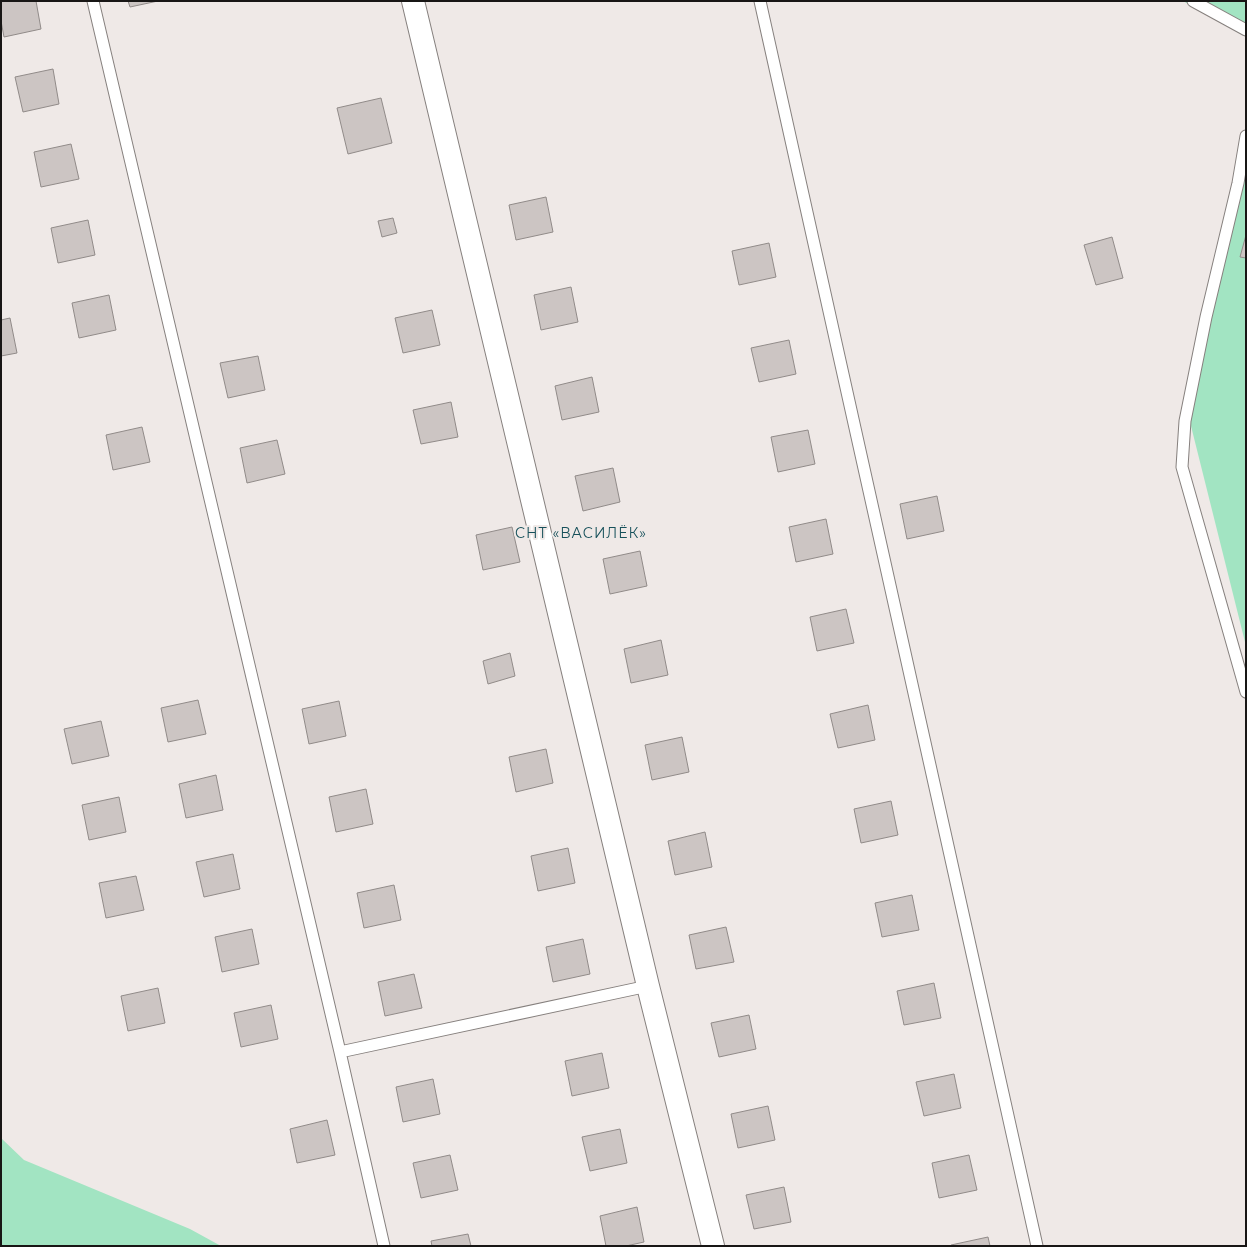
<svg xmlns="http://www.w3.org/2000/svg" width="1247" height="1247" font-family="Montserrat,sans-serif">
	<rect width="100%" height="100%" fill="#efe9e7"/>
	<path fill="#a2e4c2" d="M1183,1H1246V37Z
		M1246,142V646L1188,414Z
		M1,1138L24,1160L190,1229L221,1246H1Z"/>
	<path fill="#ccc5c3" stroke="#918b89" d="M1,1H36L41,29L4,37L1,21Z
		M128,1H158L130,7Z
		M53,69L59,104L23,112L15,77Z
		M381,98L392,143L348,154L337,108Z
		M71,144L79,179L41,187L34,152Z
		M546,197L553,232L516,240L509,205Z
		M393,218L397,233L382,237L378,221Z
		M88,220L95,255L58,263L51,228Z
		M1246,235V258L1240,257Z
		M1112,237L1123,278L1096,285L1084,245Z
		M769,243L776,277L739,285L732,251Z
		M571,287L578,322L541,330L534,295Z
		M109,295L116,330L79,338L72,303Z
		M432,310L440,345L403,353L395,318Z
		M10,318L17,353L1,356V320Z
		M789,340L796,374L759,382L751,348Z
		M258,356L265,390L228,398L220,363Z
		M592,377L599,412L562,420L555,386Z
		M451,402L458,437L421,444L413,410Z
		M142,427L150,462L113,470L106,435Z
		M808,430L815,464L778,472L771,437Z
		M277,440L285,474L247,483L240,448Z
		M613,468L620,502L583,511L575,476Z
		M937,496L944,531L907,539L900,504Z
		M826,519L833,554L796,562L789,527Z
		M512,527L520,562L483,570L476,535Z
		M640,551L647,586L610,594L603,559Z
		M846,609L854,643L817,651L810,617Z
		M661,640L668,675L631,683L624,649Z
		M510,653L515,676L488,684L483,661Z
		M198,700L206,734L168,742L161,708Z
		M339,701L346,736L309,744L302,709Z
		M868,705L875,740L838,748L830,714Z
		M101,721L109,756L72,764L64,729Z
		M682,737L689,772L652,780L645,745Z
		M546,749L553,783L516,792L509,757Z
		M216,775L223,810L186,818L179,784Z
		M366,789L373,824L336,832L329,797Z
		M119,797L126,832L89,840L82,805Z
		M891,801L898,835L861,843L854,809Z
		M705,832L712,867L675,875L668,841Z
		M568,848L575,883L538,891L531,856Z
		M233,854L240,889L204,897L196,862Z
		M136,876L144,910L106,918L99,883Z
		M394,885L401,920L364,928L357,893Z
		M912,895L919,930L882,937L875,903Z
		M726,927L734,962L696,969L689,935Z
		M252,929L259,964L222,972L215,937Z
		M583,939L590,974L553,982L546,947Z
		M414,974L422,1008L385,1016L378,982Z
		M934,983L941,1018L904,1025L897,991Z
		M158,988L165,1023L128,1031L121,996Z
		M271,1005L278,1039L241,1047L234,1013Z
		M749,1015L756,1049L719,1057L711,1023Z
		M602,1053L609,1088L572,1096L565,1061Z
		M954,1074L961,1108L924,1116L916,1082Z
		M433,1079L440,1114L403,1122L396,1087Z
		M768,1106L775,1140L738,1148L731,1114Z
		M327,1120L335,1155L297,1163L290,1129Z
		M620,1129L627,1163L590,1171L582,1137Z
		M450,1155L458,1190L421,1198L413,1163Z
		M969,1155L977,1190L939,1198L932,1163Z
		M784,1187L791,1222L754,1229L746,1195Z
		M637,1207L644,1242L626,1246H606L600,1216Z
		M468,1234L471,1246H432L431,1241Z
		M988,1237L990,1246H951V1245Z"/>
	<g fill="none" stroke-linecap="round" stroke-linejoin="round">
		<g stroke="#86807e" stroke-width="13">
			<path id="service" d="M93,1L340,1052L648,986
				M760,1L1037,1246
				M1193,1L1246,30
				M1246,136L1238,183L1206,317L1185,421L1182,467L1246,692
				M340,1052L384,1246"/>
		</g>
		<g stroke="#86807e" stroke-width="24">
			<path id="minor" d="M413,1L648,986L713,1246"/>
		</g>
		<use href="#service" stroke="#fff" stroke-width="11"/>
		<use href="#minor" stroke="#fff" stroke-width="22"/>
	</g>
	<g text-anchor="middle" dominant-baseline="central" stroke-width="4" stroke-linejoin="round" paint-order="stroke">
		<g font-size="14" letter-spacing="1" fill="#16505a" stroke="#efe9e7">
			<text x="581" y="533">СНТ «ВАСИЛЁК»</text>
		</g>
	</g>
	<rect width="1247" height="1247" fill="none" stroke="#181615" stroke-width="4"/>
</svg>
